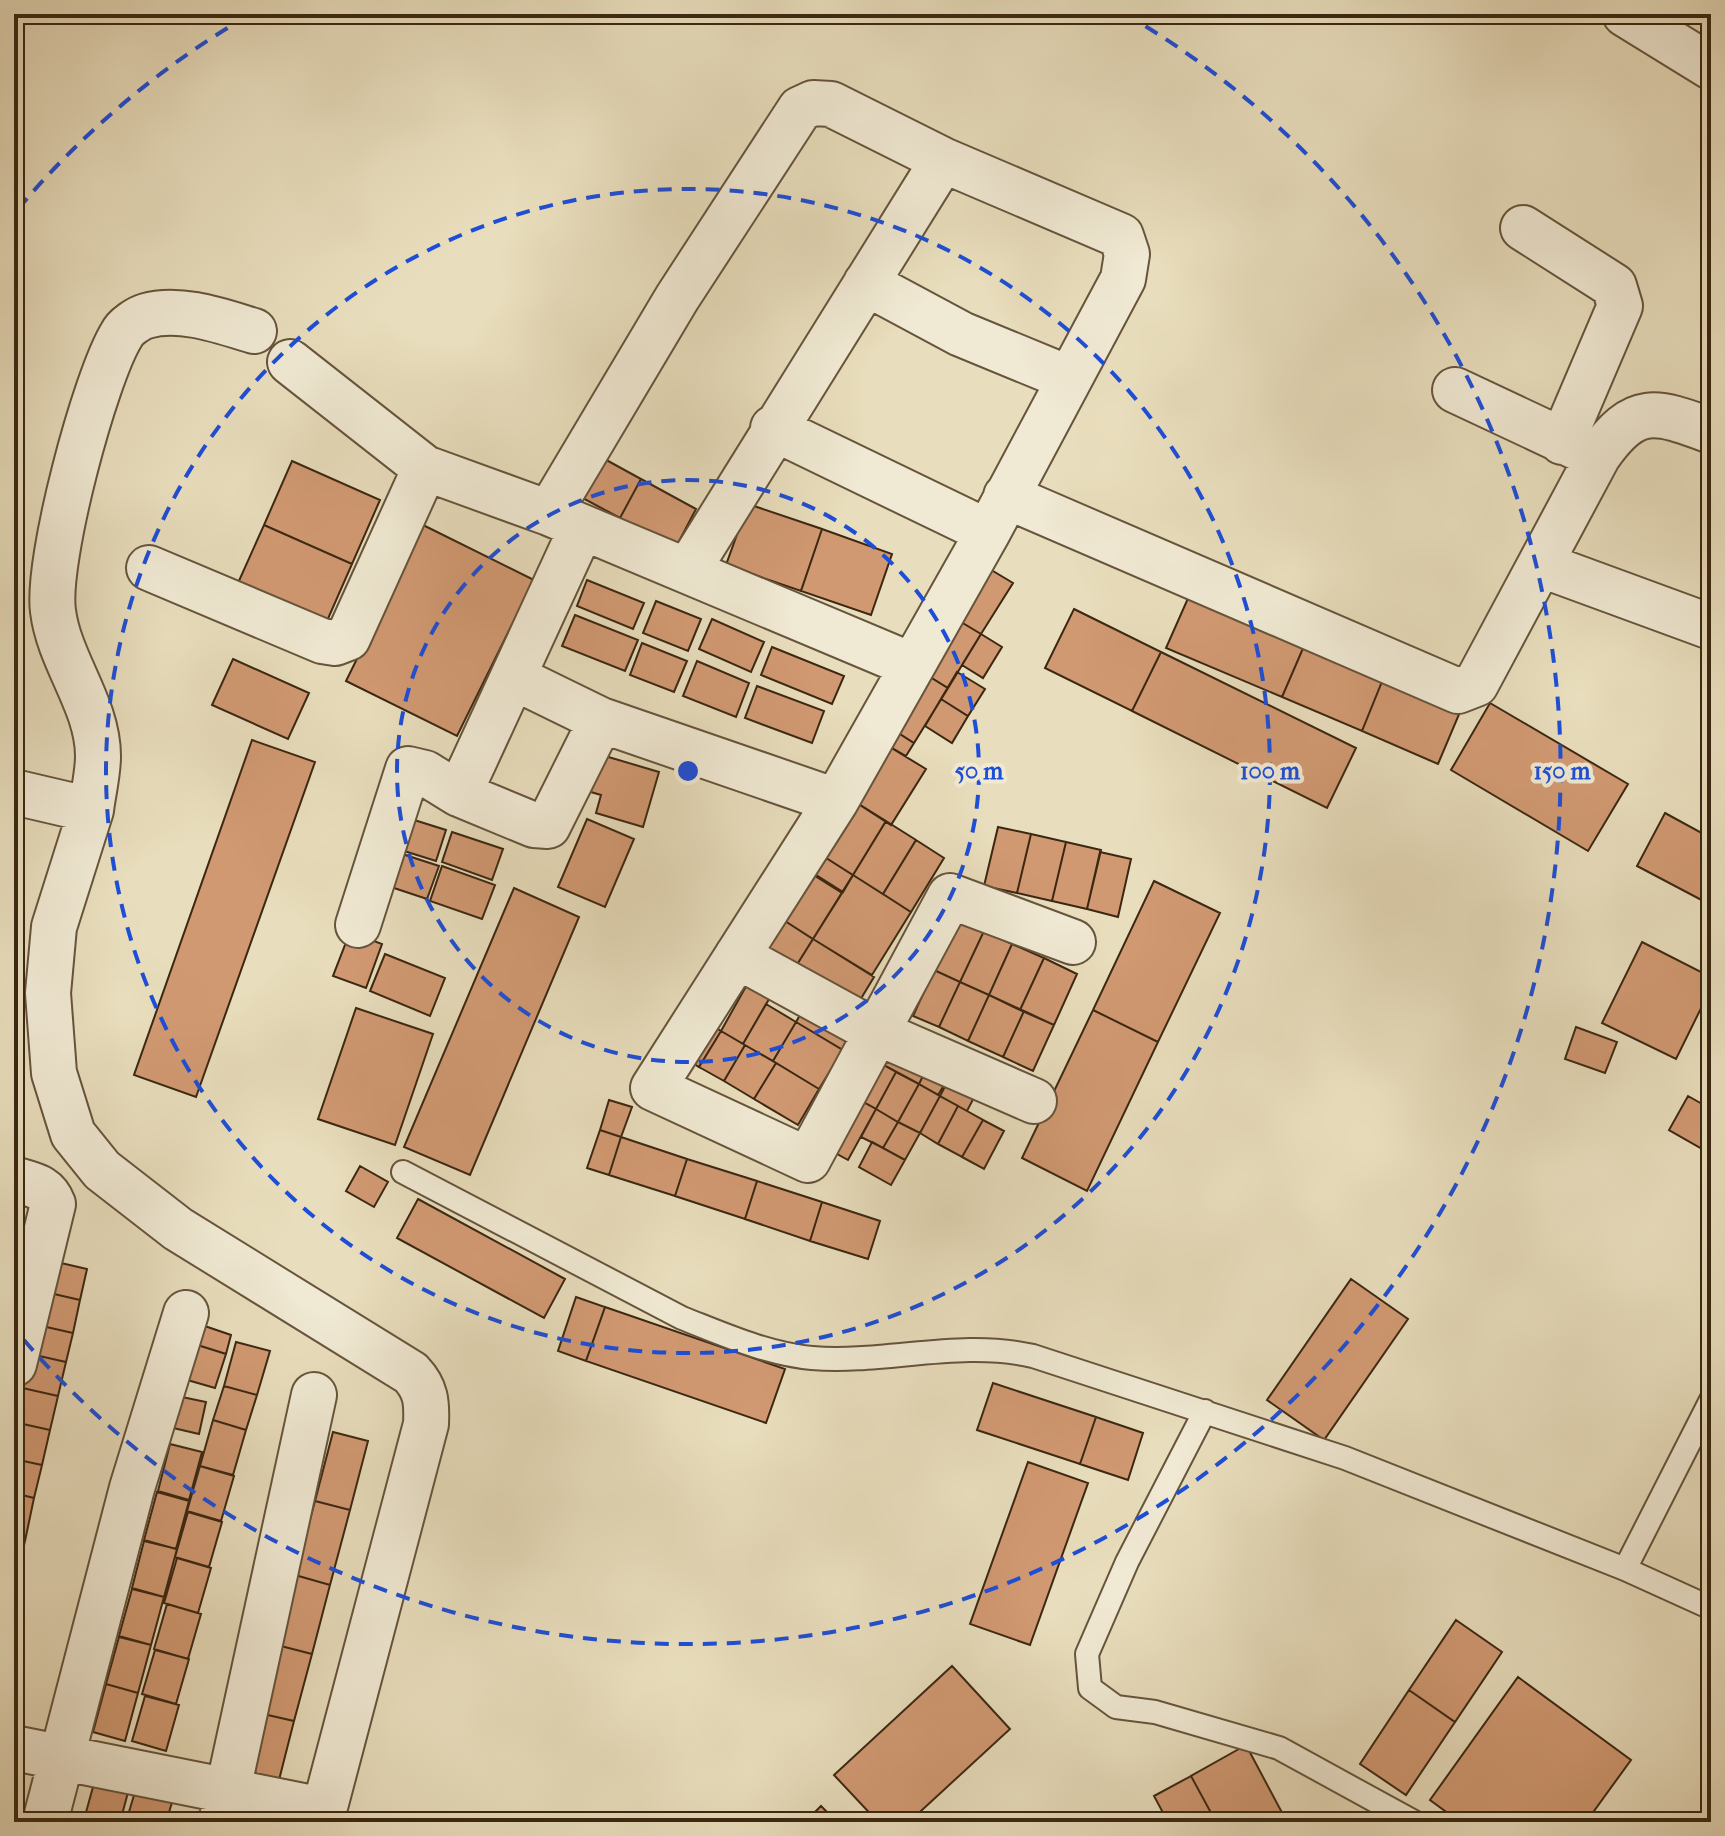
<svg xmlns="http://www.w3.org/2000/svg" width="1725" height="1836" font-family="'IM FELL French Canon',serif">
	<rect width="100%" height="100%" fill="#e8ddbc"/>
	<filter id="stains"><feTurbulence type="fractalNoise" baseFrequency=".0025" numOctaves="4"/><feColorMatrix values="0 0 0 0 .2 0 0 0 0 .09 0 0 0 0 .02 0 0 0 .5 -.17"/></filter>
	<radialGradient id="worn" r=".72"><stop offset=".6" stop-color="#630" stop-opacity="0"/><stop offset="1" stop-color="#630" stop-opacity=".3"/></radialGradient>
	<path fill="#d19972" stroke="#3b2712" stroke-width="2" d="M599,456L641,479L620,518L577,495Z
		M292,461L380,500L352,564L264,525Z
		M641,479L696,509L675,549L620,518Z
		M748,504L822,529L801,591L726,565Z
		M264,525L352,564L327,621L238,583Z
		M423,525L534,580L457,736L346,681Z
		M822,529L892,554L871,615L801,591Z
		M988,568L1013,583L981,634L956,619Z
		M587,580L644,603L633,629L577,606Z
		M1189,596L1304,646L1282,697L1166,648Z
		M656,601L701,619L688,651L643,633Z
		M1074,609L1161,652L1132,711L1045,668Z
		M575,615L638,640L625,671L562,646Z
		M712,619L764,642L751,672L699,649Z
		M956,619L981,634L948,688L922,672Z
		M981,634L1002,647L983,678L962,665Z
		M642,643L687,661L674,692L630,675Z
		M1304,646L1383,679L1362,731L1282,697Z
		M772,647L844,676L832,704L761,675Z
		M1161,652L1356,748L1327,808L1132,711Z
		M233,659L309,693L288,739L212,705Z
		M697,661L749,683L736,717L683,696Z
		M922,672L948,688L914,743L889,727Z
		M957,672L985,689L968,716L941,699Z
		M1383,679L1460,712L1438,764L1362,731Z
		M757,686L824,711L812,743L745,718Z
		M941,699L968,716L952,743L925,726Z
		M1490,703L1628,784L1588,851L1451,770Z
		M889,727L914,743L906,756L880,741Z
		M252,740L315,762L196,1097L134,1075Z
		M880,741L926,769L891,825L846,796Z
		M595,753L659,772L643,827L596,813L601,795L584,790Z
		M846,796L886,821L853,875L812,849Z
		M1665,813L1711,838V905L1637,866Z
		M411,819L446,830L436,861L401,850Z
		M587,819L634,839L605,907L558,887Z
		M886,821L916,840L883,894L853,875Z
		M998,827L1031,834L1017,893L984,886Z
		M452,832L503,849L492,880L442,862Z
		M1031,834L1066,842L1052,901L1017,893Z
		M916,840L944,858L911,912L883,894Z
		M1066,842L1101,850L1087,909L1052,901Z
		M812,849L853,875L843,892L802,866Z
		M393,851L439,866L427,899L382,884Z
		M1100,852L1131,859L1118,917L1087,909Z
		M796,864L842,893L813,939L768,910Z
		M442,866L495,885L482,919L430,901Z
		M853,875L911,912L872,975L813,939Z
		M1154,881L1220,913L1158,1042L1093,1010Z
		M514,888L579,917L470,1175L404,1147Z
		M768,910L813,939L793,971L747,943Z
		M959,919L984,931L960,982L934,970Z
		M984,931L1012,944L989,995L960,982Z
		M350,932L382,944L366,988L333,976Z
		M813,939L874,977L854,1010L793,971Z
		M1642,942L1711,977V988L1676,1059L1602,1023Z
		M1012,944L1044,958L1020,1010L989,995Z
		M385,954L445,978L430,1016L370,991Z
		M1044,958L1077,974L1054,1025L1020,1010Z
		M934,970L960,982L939,1027L913,1016Z
		M749,981L772,994L743,1044L721,1031Z
		M960,982L989,995L968,1041L939,1027Z
		M989,995L1024,1011L1003,1057L968,1041Z
		M766,1004L796,1022L773,1061L743,1044Z
		M356,1008L433,1034L395,1145L318,1119Z
		M804,1008L850,1035L843,1050L796,1022Z
		M1093,1010L1158,1042L1087,1191L1022,1158Z
		M1024,1011L1054,1025L1033,1071L1003,1057Z
		M701,1019L721,1031L699,1067L680,1055Z
		M796,1022L843,1050L819,1089L773,1061Z
		M1576,1027L1617,1042L1605,1073L1565,1059Z
		M721,1031L745,1045L724,1081L699,1067Z
		M887,1044L928,1066L919,1084L878,1062Z
		M745,1045L776,1063L754,1099L724,1081Z
		M878,1062L896,1072L876,1109L858,1099Z
		M776,1063L819,1089L798,1125L754,1099Z
		M928,1066L949,1077L938,1095L919,1084Z
		M896,1072L919,1084L898,1122L876,1109Z
		M952,1073L979,1088L967,1111L940,1096Z
		M919,1084L940,1096L920,1133L898,1122Z
		M940,1096L958,1106L938,1144L920,1133Z
		M1688,1096L1711,1109V1154L1669,1130Z
		M858,1099L876,1109L848,1160L830,1150Z
		M609,1100L632,1107L621,1137L600,1130Z
		M958,1106L983,1120L962,1157L938,1144Z
		M876,1109L898,1122L883,1148L861,1137Z
		M983,1120L1004,1131L984,1169L962,1157Z
		M898,1122L920,1133L905,1160L883,1148Z
		M600,1130L621,1137L609,1175L587,1168Z
		M621,1137L687,1159L675,1196L609,1175Z
		M872,1142L905,1160L891,1185L859,1167Z
		M687,1159L757,1181L745,1219L675,1196Z
		M360,1166L388,1182L374,1207L346,1191Z
		M757,1181L822,1202L810,1241L745,1219Z
		M418,1199L565,1279L544,1318L397,1238Z
		M822,1202L880,1221L868,1259L810,1241Z
		M48,1260L87,1269L80,1300L41,1291Z
		M1351,1279L1408,1319L1324,1440L1267,1400Z
		M41,1291L80,1300L73,1333L33,1324Z
		M576,1297L605,1307L586,1361L558,1351Z
		M605,1307L785,1369L766,1423L586,1361Z
		M193,1322L231,1335L226,1354L188,1342Z
		M33,1324L73,1333L66,1362L26,1353Z
		M188,1342L226,1354L215,1388L177,1377Z
		M236,1342L270,1351L257,1395L224,1386Z
		M26,1353L66,1362L58,1396L18,1387Z
		M993,1383L1096,1417L1080,1464L977,1430Z
		M224,1386L257,1395L246,1430L213,1420Z
		M18,1387L58,1396L50,1430L14,1422Z
		M163,1393L206,1402L199,1434L156,1424Z
		M1096,1417L1143,1433L1128,1480L1080,1464Z
		M213,1420L246,1430L233,1475L200,1466Z
		M14,1422L50,1430L42,1465L14,1459Z
		M333,1432L368,1441L350,1510L315,1501Z
		M170,1444L202,1452L189,1500L158,1491Z
		M14,1459L42,1465L34,1498L14,1493Z
		M1028,1462L1088,1483L1030,1645L970,1624Z
		M200,1466L234,1476L221,1521L187,1511Z
		M157,1492L189,1501L176,1549L144,1540Z
		M14,1493L34,1498L25,1541L14,1538Z
		M315,1501L350,1510L330,1585L295,1575Z
		M188,1512L222,1522L209,1567L175,1557Z
		M14,1538L25,1541L19,1565L14,1564Z
		M144,1541L177,1549L164,1597L132,1588Z
		M177,1558L211,1568L198,1613L164,1603Z
		M295,1575L330,1585L312,1654L277,1645Z
		M132,1589L164,1597L151,1645L119,1636Z
		M167,1604L201,1614L188,1659L154,1649Z
		M1456,1620L1502,1652L1455,1722L1409,1690Z
		M119,1637L151,1645L138,1693L106,1684Z
		M277,1645L312,1654L294,1721L259,1713Z
		M155,1650L189,1659L176,1704L142,1694Z
		M952,1666L1010,1729L909,1822H878L834,1775Z
		M1518,1677L1631,1760L1586,1822H1460L1430,1800Z
		M106,1684L138,1693L125,1741L93,1732Z
		M1409,1690L1455,1722L1406,1795L1360,1764Z
		M145,1696L179,1705L166,1751L132,1741Z
		M259,1713L294,1721L279,1780L244,1770Z
		M1246,1745L1287,1822H1216L1191,1776Z
		M96,1776L130,1785L120,1822L85,1816Z
		M1191,1776L1216,1822H1168L1154,1796Z
		M137,1785L174,1796L166,1822H126Z
		M821,1806L837,1822H805Z"/>
	<g fill="none" stroke-linecap="round" stroke-linejoin="round">
		<g stroke="#66543c" stroke-width="26">
			<path id="lane" d="M403,1172L682,1318C723,1334 767,1354 812,1358C884,1364 961,1339 1033,1356L1345,1458L1625,1569L1711,1608
				M1205,1411L1127,1562L1087,1654L1090,1688L1116,1707L1155,1712L1279,1748L1414,1822
				M1625,1569L1711,1400"/>
		</g>
		<g stroke="#66543c" stroke-width="48">
			<path id="street" d="M1625,14L1711,67
				M1523,228L1614,286L1620,306L1562,442
				M866,283L961,334L1068,378
				M290,362L425,468
				M1455,390L1587,452
				M773,428L988,532
				M1006,496L1458,691L1476,684L1598,456C1635,403 1655,410 1711,431
				M549,513L677,298L800,109L813,103L831,104L943,160L1121,236L1127,254L1123,279L988,532L836,801L653,1088L808,1160L950,896L1073,942
				M582,527L459,794L534,825L548,826L601,720
				M1542,565L1711,627
				M149,568L322,641L335,643L348,638L425,468L549,513L911,665
				M688,570L943,160
				M515,678L601,720L836,801
				M14,792L91,810C93,793 98,774 98,756C98,705 59,661 53,611C46,561 95,377 122,334C125,327 139,318 146,316C180,306 221,321 254,331
				M91,810L54,927L48,993L54,1073L73,1134L102,1170L178,1229L411,1373C426,1389 427,1402 426,1424L321,1822
				M358,925L408,769L425,773L459,794
				M737,956L876,1032L1034,1101
				M14,1179C31,1185 46,1185 53,1204L14,1364
				M14,1748L323,1810
				M45,1822L132,1488L186,1313
				M221,1822L314,1395"/>
		</g>
		<use href="#lane" stroke="#f0e9d3" stroke-width="22"/>
		<use href="#street" stroke="#f0e9d3" stroke-width="44"/>
	</g>
	<g fill="none" stroke="#1d4ed8" stroke-width="4" stroke-dasharray="14 10">
		<circle cx="688" cy="771" r="291"/>
		<circle cx="688" cy="771" r="582"/>
		<path d="M18 209A874 874 0 0 1 251 14M1125 14A874 874 0 1 1 18 1333"/>
	</g>
	<circle cx="688" cy="771" r="12" fill="#1d4ed8" stroke="#f0e9d3" stroke-width="4"/>
	<g font-size="24" text-anchor="middle" font-weight="bold" fill="#1d4ed8" stroke="#f0e9d3" stroke-width="8" stroke-linejoin="round" paint-order="stroke">
		<text x="979" y="779">50 m</text>
		<text x="1270" y="779">100 m</text>
		<text x="1562" y="779">150 m</text>
	</g>
	<rect width="1725" height="1836" fill="none" stroke="#e8ddbc" stroke-width="48"/>
	<rect x="16" y="16" width="1693" height="1804" fill="none" stroke="#3b2712" stroke-width="4"/>
	<rect x="24" y="24" width="1677" height="1788" fill="none" stroke="#3b2712" stroke-width="2"/>
	<rect width="100%" height="100%" filter="url(#stains)"/>
	<rect width="100%" height="100%" fill="url(#worn)"/>
</svg>
